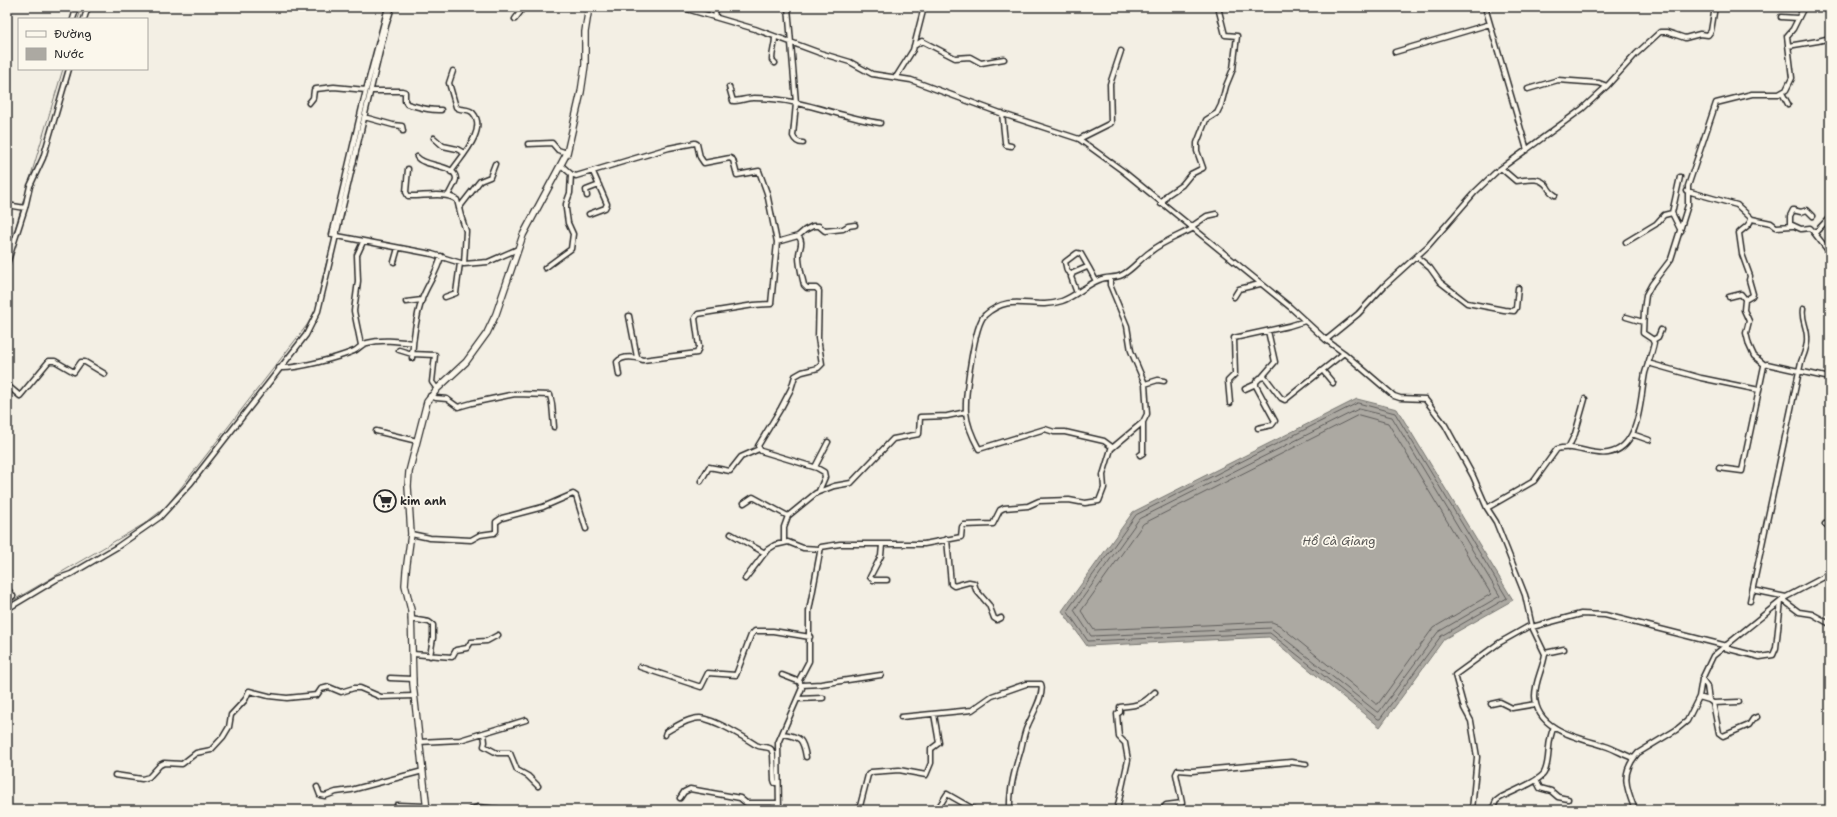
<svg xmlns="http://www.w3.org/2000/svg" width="1837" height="817" font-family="'Shantell Sans',sans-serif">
	<rect width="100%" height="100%" fill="#f3efe4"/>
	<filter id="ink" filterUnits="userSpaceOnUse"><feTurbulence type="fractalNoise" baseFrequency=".025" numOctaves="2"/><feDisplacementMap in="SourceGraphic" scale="8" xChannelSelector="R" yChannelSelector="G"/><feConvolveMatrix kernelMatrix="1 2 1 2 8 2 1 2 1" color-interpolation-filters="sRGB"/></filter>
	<g filter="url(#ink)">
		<path fill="#aca9a2" stroke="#787772" d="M1357,399L1397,409L1513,600L1444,639L1380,727L1269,637L1087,646L1062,611L1133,512Z"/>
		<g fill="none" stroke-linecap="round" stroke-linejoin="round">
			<path stroke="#5f5d5b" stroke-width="1" d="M1358,403L1395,413L1507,598L1441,636L1380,719H1378L1270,633L1088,641L1067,611L1136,515Z
				M1359,409L1392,417L1500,596L1438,632L1379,712H1377L1271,628L1091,636L1074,610L1139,519Z
				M1359,415L1388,423L1491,594L1433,628L1378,704H1376L1279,625L1272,622L1094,630L1081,611L1143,524Z"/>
			<path stroke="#787772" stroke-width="1" d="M78,19L82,7
				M22,205L63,69
				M7,256L21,209
				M7,604L144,524L166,507L307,325L317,307L322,279L333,238"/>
			<g stroke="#2b2b2b" stroke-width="7">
				<path id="street" d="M388,7L366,90L332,235L432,254L464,264L488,262L518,249
					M680,7L755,29L820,53L850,62L872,74L911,80L1003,114L1079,139L1123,171L1290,307L1326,340L1344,353L1394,396L1400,398L1425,399L1445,425L1473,476L1487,508L1496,522L1525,595L1532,627L1545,654C1543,669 1535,681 1535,696C1536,731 1580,738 1605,746C1615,749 1624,755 1633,758
					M715,7L716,17
					M788,7L796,103L793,136C795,141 798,143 803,143
					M1485,7L1527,150
					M1781,17L1798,18
					M73,19L77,7
					M84,19L88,7
					M515,19L524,7
					M775,37C775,46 772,51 772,60L775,63
					M914,46L922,41L955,58L970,57L981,63L1004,59
					M1788,46L1818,41L1830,38
					M1395,52L1490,24
					M896,77L913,50L924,7
					M729,87L733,101C740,101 747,98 754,98C767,98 784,100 797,103C825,109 852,119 880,123
					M1528,89L1558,80L1599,83L1607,86
					M371,91H402L405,92V101L407,104C419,107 428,111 441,110
					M1782,93L1788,104
					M309,103L313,98L314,90L316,89L334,87L366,90
					M1002,113L1005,142L1006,145L1011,146
					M364,117L393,125L402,126L403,131
					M434,138L443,146L457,149L464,153
					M1079,139L1111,123L1110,84L1121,51
					M528,144L552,143L558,150L567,153
					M417,157C424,167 456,164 456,179C455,184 450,191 448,196
					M561,165L571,174L576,176L669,148L695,143L697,144L700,157L704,163L730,158L733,160L737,175L759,171L767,193L777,242L771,304L754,305L698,314L695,318L699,347L697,353L643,360C636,357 623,355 617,362L619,375
					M408,169L406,192L408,196C422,197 446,191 457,200L461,216L466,231L464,264
					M1502,169L1516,181C1527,180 1539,176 1547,186C1549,190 1551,193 1555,195
					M451,172C460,158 488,130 473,113C469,108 460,111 456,107L449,83L453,71
					M1680,177L1672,213L1681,231
					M1687,191L1737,205L1751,218C1751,226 1743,228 1739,233L1742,254L1750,276L1749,280L1753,294L1752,296L1745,300L1744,310L1749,321L1746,333L1749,345L1754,356L1765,365
					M587,196L586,190L599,185
					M1161,204L1167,195L1182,185L1191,174L1203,168L1197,151V143L1206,120L1217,113L1221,105L1226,86L1233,69L1237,36L1225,35L1218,7
					M7,205L25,208
					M459,208L480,181L490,177L495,164
					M589,214L605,208L607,204L593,172
					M1813,216L1807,210L1801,212L1793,210L1790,216V224L1801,229L1810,228L1812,230L1830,253
					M1752,219L1771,223L1776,227L1792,226
					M1191,227L1207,216L1216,214
					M1815,233L1830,217
					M798,236C805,243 798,249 799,257C799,266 802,276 804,285L807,288H816L819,291L818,338L822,364L818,368L802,372L795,376L791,389L781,408L758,446L761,451L817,468L824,472L825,477L819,491
					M777,242L798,236L805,230L813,226H819L825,231L843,229L848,226L855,225
					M1626,242L1656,224L1664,215L1672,213
					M1417,257L1430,268L1440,282L1467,303L1504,310L1514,311L1516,308L1518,288
					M394,262L398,248
					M7,264L25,208L30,186L43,158L69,69
					M545,268L571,249L573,234L568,223L566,209V204L570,193L571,174
					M1072,275L1067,271L1065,262L1077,253L1081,254L1089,268
					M1830,292V295
					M1077,293L1071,277L1073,273L1087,267L1089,268L1096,281
					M445,297L456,293L460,263
					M1234,297L1239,289L1260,284
					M1729,297L1741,294L1745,299
					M406,302L422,300
					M629,316L637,357
					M1626,317L1643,322
					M1326,340L1358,314L1385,285L1428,246L1475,192L1496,172L1582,109L1607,86L1636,54L1660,32H1667L1685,38L1700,34L1708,35L1711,31L1715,7
					M1653,340L1658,337L1661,330
					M361,345L354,311L358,281L357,255L363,242
					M399,350L412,354L435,355L432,382L437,389
					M412,358C413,339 416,318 422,299C427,285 438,271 441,256
					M1648,363L1701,378L1759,390L1764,366L1767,364L1830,378
					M279,368C297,369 337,358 354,351C359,349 361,344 367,343C382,339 397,341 413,343
					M1323,371L1333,383
					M1262,377L1275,362L1268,331
					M1145,384L1158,380L1164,381
					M7,385L20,396L49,361H55L74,372L81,362H85L105,374
					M1245,389L1256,384
					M430,396L436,398L447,399L458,407L472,403L515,394L550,395L552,404L554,427
					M1230,403L1228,381L1235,374L1234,338L1289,326L1305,321
					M1258,428L1272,425L1275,421L1256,386V382L1260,378L1265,377L1281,398L1285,400L1344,353
					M376,431L417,441
					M1632,434L1649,440
					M1112,447L1104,441L1065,432H1054L1045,429L979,449C973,438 967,425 966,412C965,397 974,324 985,315C1012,291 1032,311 1062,301C1076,296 1086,285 1099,280C1107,276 1114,279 1122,275C1132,270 1140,259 1150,252C1162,242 1178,236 1192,229
					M1568,448L1575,434L1585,399
					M1140,455L1143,453V422
					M815,467L828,442
					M1719,468L1742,471L1759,390
					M701,481L709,467L730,471L741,457L759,449
					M744,503L753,497L788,516
					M1487,508L1534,481L1557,449C1575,444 1591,456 1608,453C1641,448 1640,398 1645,373C1648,363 1652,353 1654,343L1652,339L1643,333L1644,310L1646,295L1652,284L1671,259L1688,205V186L1716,103L1752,94H1779L1786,90L1792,78L1787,36L1793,29L1804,7
					M1825,524L1830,527
					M411,534L430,538L471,540L480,535L494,533L496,531V522L502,518L543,507L573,494L576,496L586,529
					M731,534L765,553
					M947,539L951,584L954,586L969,582L974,583L976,590L989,605L994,618L997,620L1001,618
					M784,542V527L788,516L816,493L834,486L851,483L893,439L919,434L920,417L947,416L966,412
					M882,545L881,556L870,577L873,580H887
					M745,579L767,550L775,545L788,542L803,548L820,549
					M7,588L13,596L7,600
					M1753,590L1786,597
					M1783,600L1799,612L1812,614L1830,624
					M1750,601L1801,362C1804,354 1808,346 1807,337C1807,327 1801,319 1803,309
					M7,609L57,579L71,574L117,547L160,517L190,484L306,335L318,311L386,26L392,7
					M411,619L429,622L433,625V638L430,656
					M1532,627L1581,614L1605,615L1727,646
					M1725,648L1760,657L1773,655L1776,648L1781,601
					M1545,653L1564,649
					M413,654L452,657L456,650L467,648L471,642L487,641L498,635
					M640,667L701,687L708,673L736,675L751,635L755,631H773L810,637
					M782,675L800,682
					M390,678L413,679
					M1702,679L1707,686L1709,700
					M802,685L821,684L881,675
					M1699,697L1709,700L1713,703L1719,733L1723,736L1749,725L1753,719L1757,717
					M798,699L823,698
					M1713,703L1739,702
					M1491,704L1500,702L1512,708L1536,704
					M901,717L972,710L992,696L1026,684H1041C1045,694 1032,715 1028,725C1024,732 1023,741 1021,749C1015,769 1009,789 1010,810
					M484,733L485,742L484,746L497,753H510L517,770L528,776L538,786
					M783,734C801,737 803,739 806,757
					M665,735L666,732C675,727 688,718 700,718C714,719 744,737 756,745C761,748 767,746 771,749L773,754L774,780L775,783H778
					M419,742L460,740L526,720
					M115,775L142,779L149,777L160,765L164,763L182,764L196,753L211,750L223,737L229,727L231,715L245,700L249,691L269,696L287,698L317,695L321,689L329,687L341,692L354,688H360L381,697L414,696
					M1536,780L1540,788L1551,791L1558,797L1568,799
					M317,787L320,795L325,796L336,792L351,790L423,771
					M680,798L684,792L690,789L740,798L746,803H779
					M397,805L427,806
					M470,810L478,807L497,809
					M779,810L778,743L802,688L799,680L809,661V611L821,547L840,544H924L961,537L962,527L964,525L993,524L1000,510L1004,508L1028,506L1039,501L1069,500L1085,503L1099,501L1104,488L1103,475L1111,449L1143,422L1147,414L1145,384L1131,351L1127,326L1110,285V279
					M859,810L868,775L871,772L899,770L926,775L931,763V749L939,743L934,714
					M937,810L947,794L975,810
					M1117,810L1128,760L1125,743L1119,737L1117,714L1120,712V707C1139,705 1142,705 1155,692
					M1162,810L1166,805L1182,803L1176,774L1178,770L1192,771L1291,762L1306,764
					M1472,810L1477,757L1471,721L1464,708L1455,675L1499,643L1531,625
					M1492,810L1496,801L1500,798C1510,792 1539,782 1544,773C1551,760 1546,742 1554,727
					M1635,810C1626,787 1620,773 1638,753L1676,730L1687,721L1699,697L1702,679L1713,656L1786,597L1830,574"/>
			</g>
			<g stroke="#2b2b2b" stroke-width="8">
				<path id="secondary" d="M427,810L413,684L411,610L405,585L406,571L411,534L408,486L409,472L427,402L437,389L466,362L487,333L496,314L523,235L567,153L581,92L585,65V32L589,7"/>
			</g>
			<use href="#street" stroke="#fbf7ec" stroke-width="4"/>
			<use href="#secondary" stroke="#fbf7ec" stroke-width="5.5"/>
		</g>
	</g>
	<defs>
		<g id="supermarket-ring" transform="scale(1.15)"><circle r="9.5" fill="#fbf7ec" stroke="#2b2b2b" stroke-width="1.5"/><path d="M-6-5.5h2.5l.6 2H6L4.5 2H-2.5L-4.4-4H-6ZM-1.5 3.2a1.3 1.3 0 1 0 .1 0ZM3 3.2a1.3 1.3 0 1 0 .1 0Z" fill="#2b2b2b"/></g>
	</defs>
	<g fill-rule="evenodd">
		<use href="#supermarket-ring" x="385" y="501"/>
	</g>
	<g text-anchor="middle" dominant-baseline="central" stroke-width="3.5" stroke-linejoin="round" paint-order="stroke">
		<g font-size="11" font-weight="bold" fill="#2b2b2b" stroke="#fbf7ec" text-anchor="start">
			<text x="400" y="501">kim anh</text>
		</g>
		<g font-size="12" font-style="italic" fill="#585755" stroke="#fbf7ec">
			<text x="1339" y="541">Hồ Cà Giang</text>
		</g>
	</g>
	<rect width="1837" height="817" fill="none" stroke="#fbf7ec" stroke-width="24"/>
	<rect x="12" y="12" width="1813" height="793" fill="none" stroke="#2b2b2b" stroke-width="1.5" filter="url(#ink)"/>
	<rect x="18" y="18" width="130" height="52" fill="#fbf7ec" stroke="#a8a59f"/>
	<rect x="26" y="31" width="20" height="6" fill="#fbf7ec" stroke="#a8a59f"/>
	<text x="54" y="38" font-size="12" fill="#2b2b2b">Đường</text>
	<rect x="26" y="48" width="20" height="12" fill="#aca9a2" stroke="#a8a59f"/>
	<text x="54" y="58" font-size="12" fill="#2b2b2b">Nước</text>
</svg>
